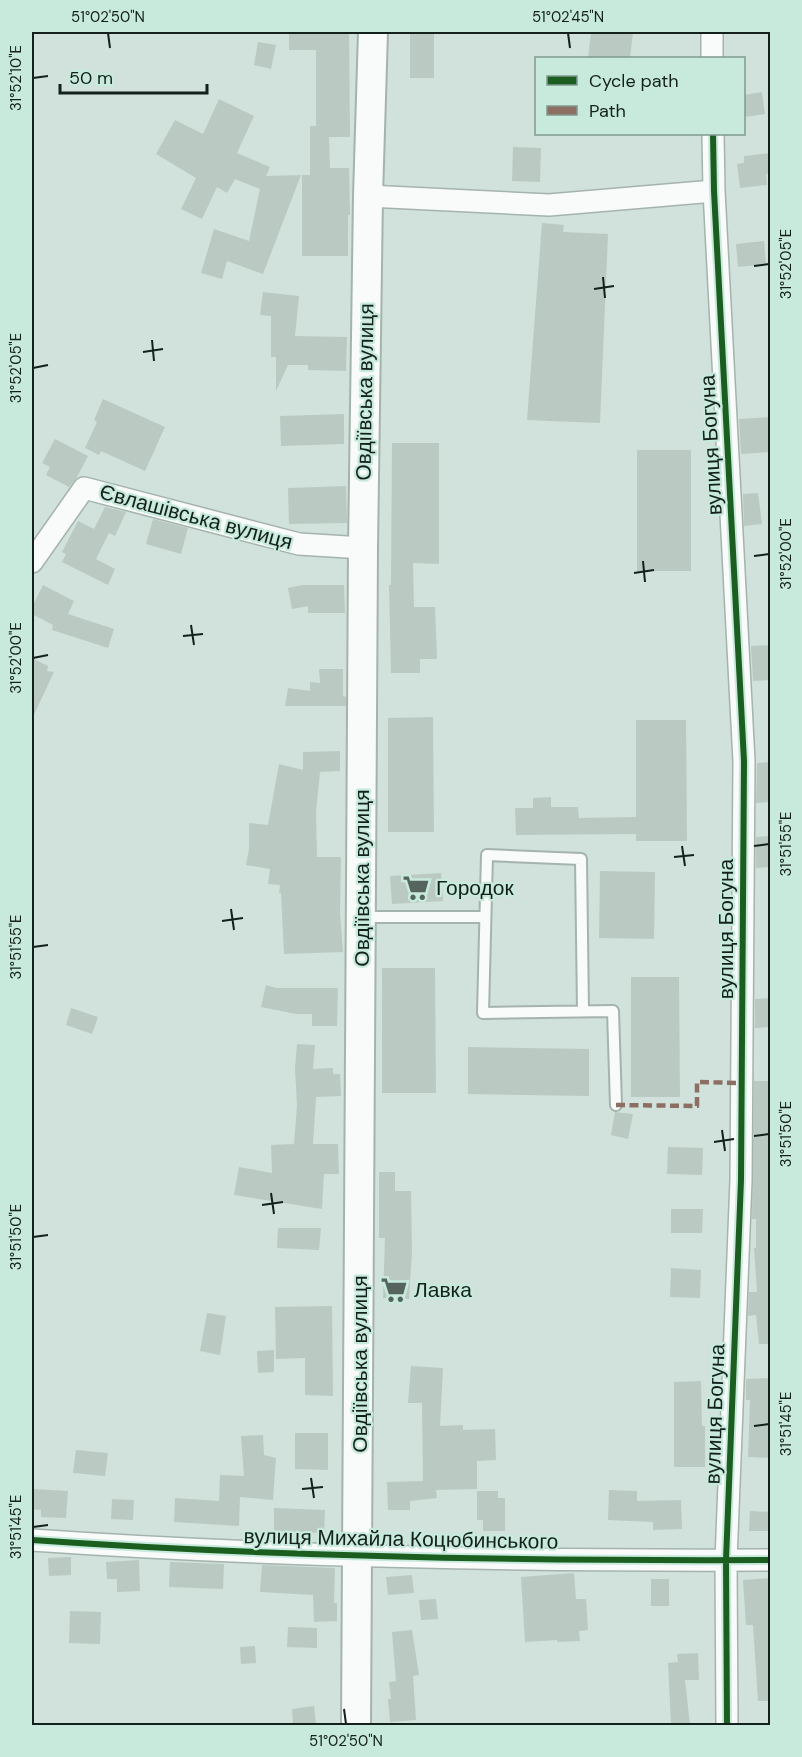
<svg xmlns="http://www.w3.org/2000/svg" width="802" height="1757" font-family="'DM Sans',sans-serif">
	<rect width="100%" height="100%" fill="#d0e2db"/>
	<path fill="#bbc9c3" d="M289,32H349L350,137H329L330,168H349L350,215H348V256H302V175H310V126H316V50H289Z
		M410,32H434V78H410Z
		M591,32H633L630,58H588Z
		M258,42L276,45L271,69L254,65Z
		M762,92L765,114L744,117V95Z
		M219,99L254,116L237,153L270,167L266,176L301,175L263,274L227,261L222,279L201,273L214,229L249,241L260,189L235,179L227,193L217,187L202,219L181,209L196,178L156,154L175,120L203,134Z
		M513,147L541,148L540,182L512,181Z
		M771,153V174H766L767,185L740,188L737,164L744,163V156Z
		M542,223L564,225L563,232L608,234L600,423L527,420Z
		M764,241L766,264L738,267L736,244Z
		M263,292L299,296L295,336L347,337L346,371L308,370V365H288L276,391V357H271V316L260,315Z
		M103,399L165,427L145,471L101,451L99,455L85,448L97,422L94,420Z
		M344,414V444L281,446L280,416Z
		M771,417V452L741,454L739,419Z
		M55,439L88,456L76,479L69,487L46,475L50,467L42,463Z
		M392,443H439V564L413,563L414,607H435L437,659H420V673H391L389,585H391Z
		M637,450H691V571H637Z
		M346,486L347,523L289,524L288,488Z
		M758,493L762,524L744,526L743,494Z
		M105,507L126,512L115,536L109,533L96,559L115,569L108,585L62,562L66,554L62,552L78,521L94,529Z
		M153,519L188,528L181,554L146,544Z
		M43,585L74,601L68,614L114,629L108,648L52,630L53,625L32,614V607Z
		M303,585H344L345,613H308V606L292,609L288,588Z
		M771,645V680L753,681L751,646Z
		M32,658L48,666L47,671L54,672L32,719Z
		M319,669H343V696L346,697V706H285L288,688L310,691V682L320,683Z
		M433,717L434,832H388V718Z
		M636,720H686L687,841H636V834L516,835L515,808H533V798L551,797V807H578L579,818L636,817Z
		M340,751V771L320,772L316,812L317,857H341L340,913L343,952L284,954L281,893H279L280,885L268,884L270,869L246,865L249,849V823L268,825L279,764L303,770V752Z
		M771,762V802L756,803L757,763Z
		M771,836V867L756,868V837Z
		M600,871L655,872L654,939L599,938Z
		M441,873L443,901L392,904L390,876Z
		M382,968H435L436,1093H382Z
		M631,977H679L680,1097H631Z
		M266,985L276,988H338L337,1026H312V1014H296L261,1007Z
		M771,998V1027L755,1028V999Z
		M71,1008L98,1017L92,1034L66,1025Z
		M297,1044L315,1045L313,1069L333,1068V1074H340L341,1096L316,1097L313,1144H338L339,1174H324L322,1209L234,1195L239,1167L272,1173L271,1145L294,1144L297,1106L295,1068Z
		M468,1047L589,1049V1096L468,1094Z
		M754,1081H771V1344H759L756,1315L748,1316L749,1292H757L754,1248H756V1219H752Z
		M615,1112L633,1114L628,1139L611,1135Z
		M668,1147L703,1148L702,1175L667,1174Z
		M379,1172H395V1191H411L412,1252L409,1299L383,1298L385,1238H379Z
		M671,1209H703L702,1233H671Z
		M278,1228H321L319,1250L277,1248Z
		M671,1268L701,1270L700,1298L670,1297Z
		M332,1306L333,1396L305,1395V1358L276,1359L275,1307Z
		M207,1313L226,1316L220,1355L200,1351Z
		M274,1350V1372L258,1373L257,1351Z
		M411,1366L443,1368L440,1426L463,1425V1430L495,1429L496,1460L477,1461V1489L436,1490L437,1498L410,1501V1510H388L387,1482L423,1481L422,1403H408Z
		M771,1378V1458L748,1457L750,1400H746V1379Z
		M701,1381L702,1426H705V1467H674V1382Z
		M295,1433H328V1470L295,1469Z
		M263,1435L264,1455L276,1458L273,1500L240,1497L239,1526L174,1522L175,1498L219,1501L220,1475L244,1476L241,1436Z
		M76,1450L108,1453L105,1476L73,1473Z
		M32,1489L68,1491L66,1518L41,1517V1510L32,1509Z
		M609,1490L637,1491V1501L681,1500L682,1529L653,1530V1522L608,1520Z
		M477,1491H498V1498H505V1531H483V1520H477Z
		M112,1499L134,1500L133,1520L111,1519Z
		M274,1508L325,1510L324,1533L274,1531Z
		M750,1511L771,1512V1531H749Z
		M71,1557V1575L49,1576L48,1558Z
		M139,1560L140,1591L117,1592V1579H107L106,1562Z
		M170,1562L224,1564L223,1589L169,1587Z
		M262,1565L335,1568L334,1603H337V1621L314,1622L313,1595L260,1592Z
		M574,1573L576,1599H586L588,1630L579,1631L580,1641L557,1642V1640L525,1642L521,1577Z
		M412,1575L414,1593L388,1595L386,1577Z
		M771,1578V1701H758L753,1625H746L743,1580Z
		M651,1579H669V1606H651Z
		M436,1599L438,1619L421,1620L419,1600Z
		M70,1611L101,1612L100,1644L69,1643Z
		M288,1627L317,1628V1648L287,1647Z
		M412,1630L419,1675L413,1676L416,1720L390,1722L388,1699H391L389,1682L396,1681L392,1632Z
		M255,1646L256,1663L241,1664L240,1647Z
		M698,1653L699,1680H685L690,1725H671L668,1663L678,1662L677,1654Z
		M314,1706L316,1725H293L292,1709Z"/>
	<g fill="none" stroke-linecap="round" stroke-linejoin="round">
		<g stroke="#a5b3ad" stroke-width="14">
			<path id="service" d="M362,917H484
				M583,1011L581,859L487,855L483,1013L613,1011L616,1105"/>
		</g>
		<g stroke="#a5b3ad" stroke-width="24">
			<path id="minor" d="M712,32V58
				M713,134L714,191L744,761L741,1180L726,1560L727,1726
				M368,196L549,205L714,191
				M32,562L84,488L299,544L363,548
				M32,1540C277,1557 524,1561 770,1560"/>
		</g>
		<g stroke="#a5b3ad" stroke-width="32">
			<path id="secondary" d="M356,1726L363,548L368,196L373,32"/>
		</g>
		<use href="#service" stroke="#f8fbfa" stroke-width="10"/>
		<use href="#minor" stroke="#f8fbfa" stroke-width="21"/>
		<use href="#secondary" stroke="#f8fbfa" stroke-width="28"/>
		<path stroke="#8d6e63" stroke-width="4.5" stroke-dasharray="9 4.5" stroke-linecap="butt" d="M616,1105L697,1106V1082L741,1083"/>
		<g stroke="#c8eadd" stroke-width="10">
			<path id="cycleway" d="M713,134L714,191L744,761L741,1180L726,1560L727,1726
				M32,1540C277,1557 524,1561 770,1560"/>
		</g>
		<use href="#cycleway" stroke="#1b5e20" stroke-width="6"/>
	</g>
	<path fill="none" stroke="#13201b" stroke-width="2" d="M108,33L110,48M568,33L570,48M33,78L48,76M754,266L769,264M603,277L605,298M594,289L614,286M152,340L154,361M143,352L163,349M33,368L48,365M754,556L769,554M643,561L645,582M634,573L654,570M191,625L194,645M183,636L203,634M33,658L48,655M682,846L685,866M754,846L769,844M674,857L694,855M231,909L234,930M222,921L243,918M33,947L48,945M722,1130L725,1151M754,1136L769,1134M714,1142L734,1139M271,1193L274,1214M262,1205L283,1202M33,1237L48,1235M754,1426L769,1424M311,1478L314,1498M302,1489L323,1487M33,1527L48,1525M344,1709L346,1724"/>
	<defs>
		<g id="supermarket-bare" transform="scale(2.07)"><path d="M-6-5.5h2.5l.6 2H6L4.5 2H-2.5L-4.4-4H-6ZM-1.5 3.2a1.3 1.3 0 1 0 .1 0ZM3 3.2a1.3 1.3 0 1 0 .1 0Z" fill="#55645e" stroke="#c8eadd" stroke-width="2.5" paint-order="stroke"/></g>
	</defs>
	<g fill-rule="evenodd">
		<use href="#supermarket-bare" x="416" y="888"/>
		<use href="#supermarket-bare" x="394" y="1290"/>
	</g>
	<g text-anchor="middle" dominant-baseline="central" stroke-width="4.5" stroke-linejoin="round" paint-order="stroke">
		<g font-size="21" fill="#13201b" stroke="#c8eadd">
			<text transform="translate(365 392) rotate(-89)">Овдіївська вулиця</text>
			<text transform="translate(711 445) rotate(-93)">вулиця Богуна</text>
			<text transform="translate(196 517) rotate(15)">Євлашівська вулиця</text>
			<text transform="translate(362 878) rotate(-90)">Овдіївська вулиця</text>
			<text transform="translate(726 929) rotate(-90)">вулиця Богуна</text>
			<text transform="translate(360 1364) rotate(-90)">Овдіївська вулиця</text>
			<text transform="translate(715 1414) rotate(-88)">вулиця Богуна</text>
			<text transform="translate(401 1539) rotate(1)">вулиця Михайла Коцюбинського</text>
		</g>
		<g font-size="21" fill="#13201b" stroke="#c8eadd" text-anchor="start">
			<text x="436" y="888">Городок</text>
			<text x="414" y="1290">Лавка</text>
		</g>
	</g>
	<rect width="802" height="1757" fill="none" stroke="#c8eadd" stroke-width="66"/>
	<rect x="535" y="57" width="210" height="78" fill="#c8eadd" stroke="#80998f" stroke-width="1.5"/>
	<rect x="547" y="76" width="30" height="9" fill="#1b5e20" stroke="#80998f" stroke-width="1.5"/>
	<text x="589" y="87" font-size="18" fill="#13201b">Cycle path</text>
	<rect x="547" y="106" width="30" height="9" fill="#8d6e63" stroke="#80998f" stroke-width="1.5"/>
	<text x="589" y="117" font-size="18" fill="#13201b">Path</text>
	<path d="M60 84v9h147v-9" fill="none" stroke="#13201b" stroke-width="3"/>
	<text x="69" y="84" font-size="18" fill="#13201b" stroke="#c8eadd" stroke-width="4.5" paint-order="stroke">50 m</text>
	<rect x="33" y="33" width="736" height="1691" fill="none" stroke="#13201b" stroke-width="2"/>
	<g font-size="15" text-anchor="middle" fill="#13201b">
		<text x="108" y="22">51°02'50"N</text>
		<text x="568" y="22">51°02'45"N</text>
		<text transform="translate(16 78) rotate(-90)" y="5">31°52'10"E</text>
		<text transform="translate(786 264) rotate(-90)" y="5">31°52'05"E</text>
		<text transform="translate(16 368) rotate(-90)" y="5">31°52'05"E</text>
		<text transform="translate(786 554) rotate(-90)" y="5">31°52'00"E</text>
		<text transform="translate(16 658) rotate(-90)" y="5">31°52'00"E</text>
		<text transform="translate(786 844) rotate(-90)" y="5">31°51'55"E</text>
		<text transform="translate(16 947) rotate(-90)" y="5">31°51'55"E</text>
		<text transform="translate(786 1134) rotate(-90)" y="5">31°51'50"E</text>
		<text transform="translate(16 1237) rotate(-90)" y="5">31°51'50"E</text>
		<text transform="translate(786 1424) rotate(-90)" y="5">31°51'45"E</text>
		<text transform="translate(16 1527) rotate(-90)" y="5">31°51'45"E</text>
		<text x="346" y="1746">51°02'50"N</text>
	</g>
</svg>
